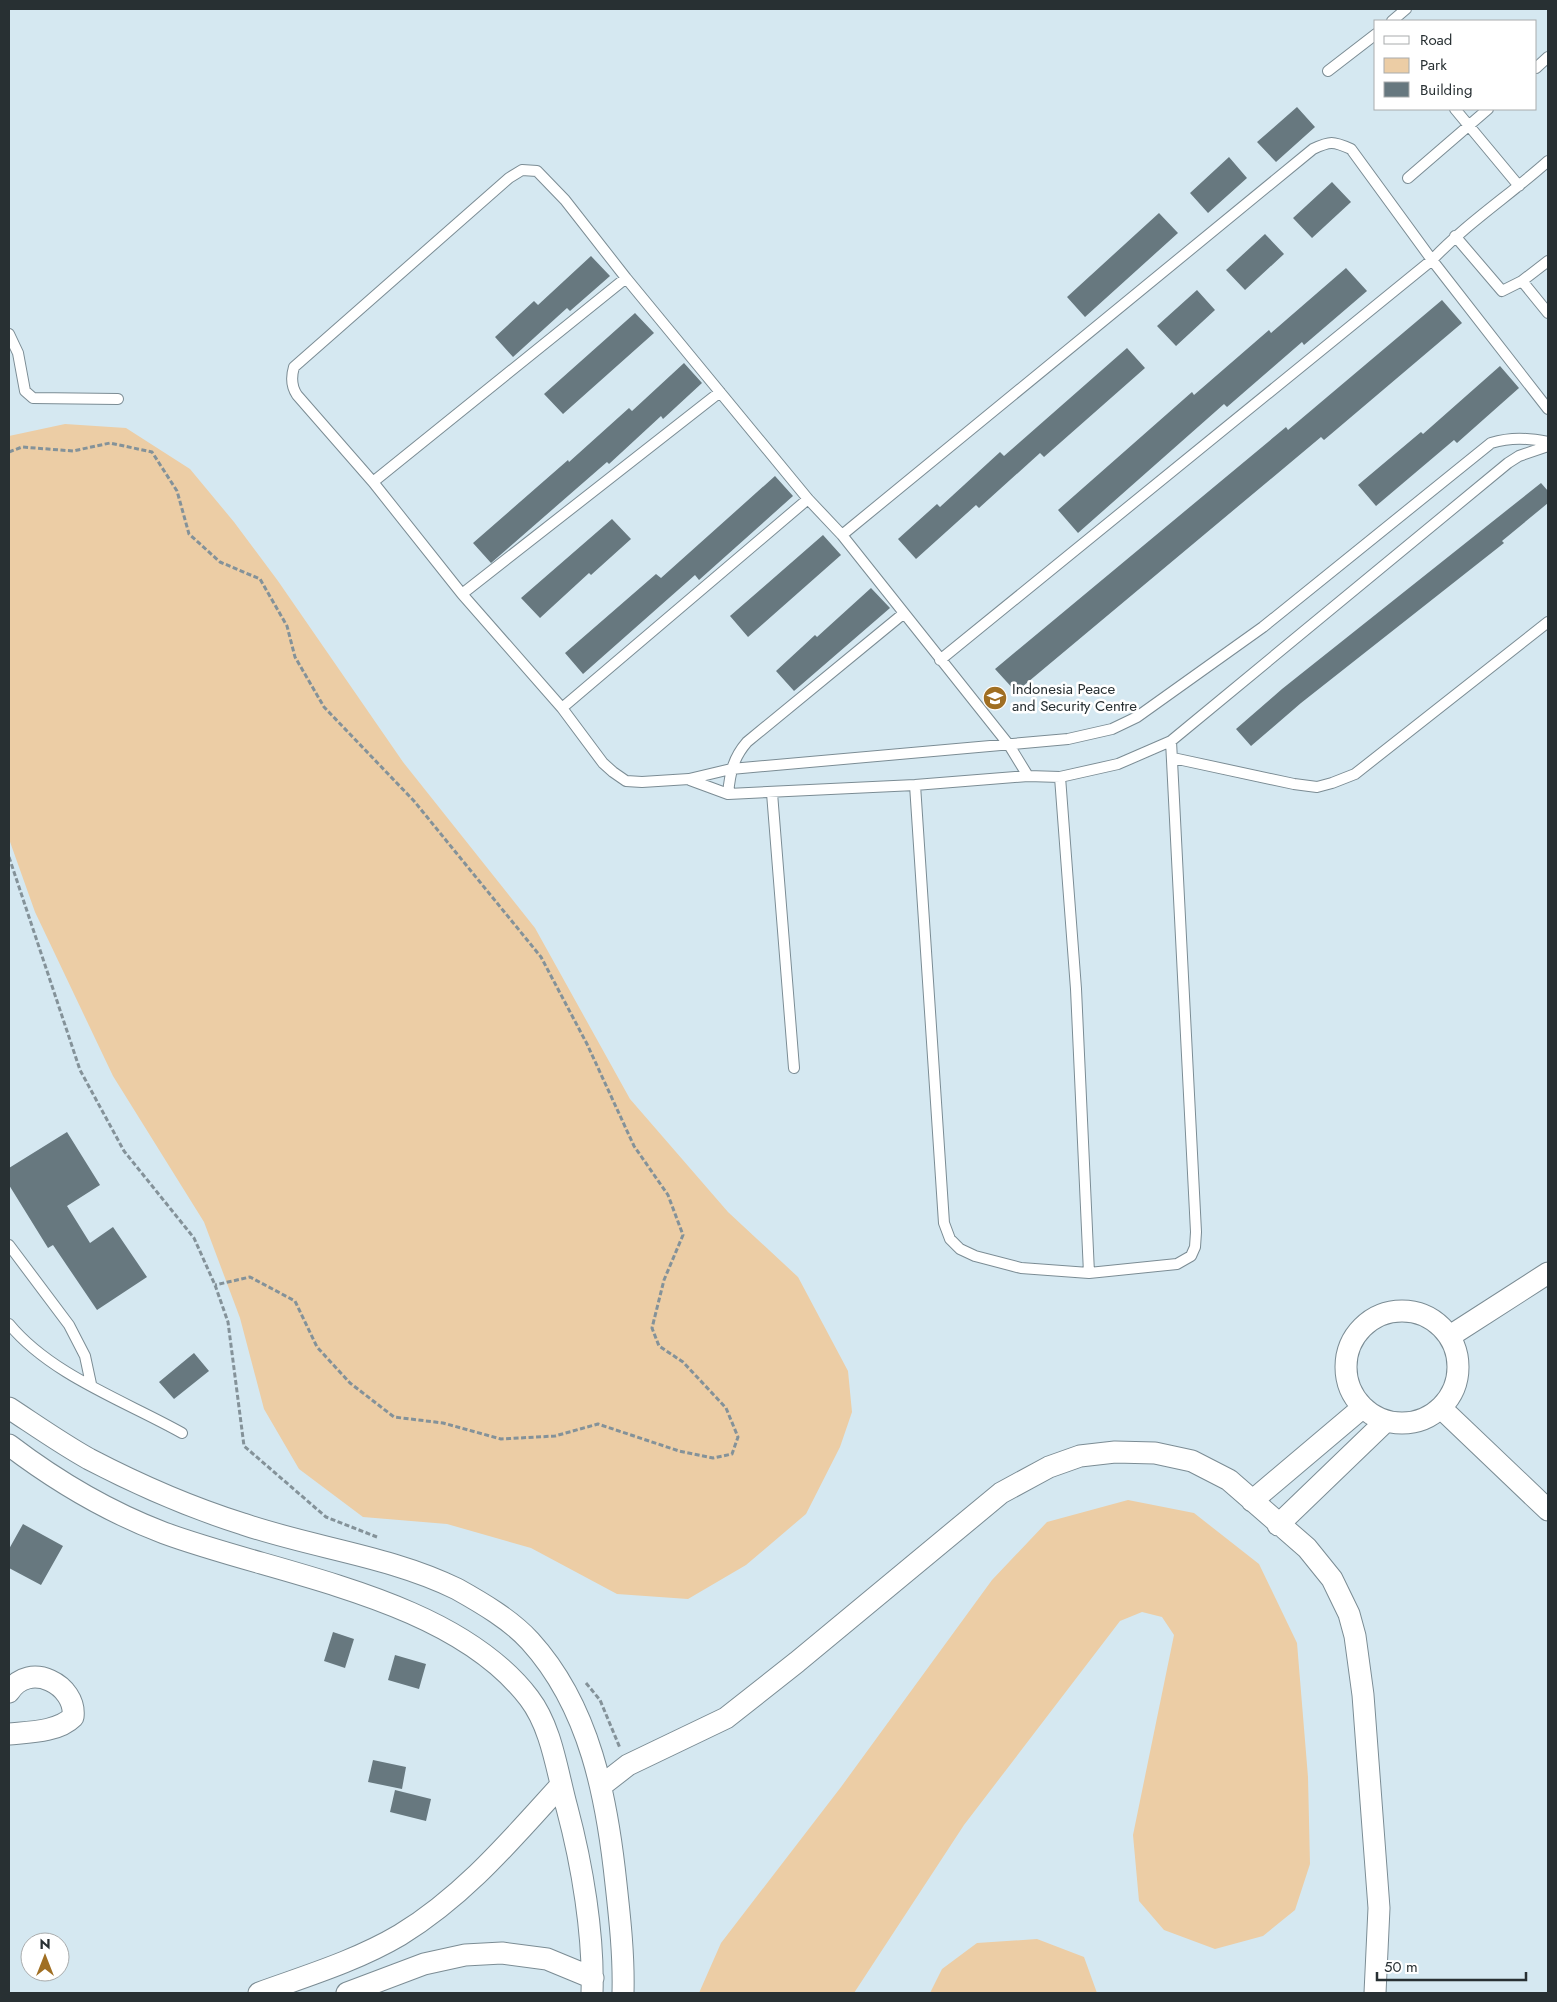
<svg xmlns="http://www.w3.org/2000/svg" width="1557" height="2002" font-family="Jost,sans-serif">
	<rect width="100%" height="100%" fill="#d5e8f1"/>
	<path fill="#eccda5" d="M65,424L126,428L190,469L234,522L278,581L403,762L535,928L630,1099L728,1212L798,1277L848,1371L852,1412L840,1447L806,1514L746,1565L688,1599L617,1594L531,1548L447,1524L363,1517L299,1469L264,1409L240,1318L204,1222L113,1076L35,912L9,839V436Z
		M1128,1500L1194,1513L1259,1564L1297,1643L1308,1777L1310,1864L1295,1910L1263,1936L1215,1949L1164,1930L1139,1901L1133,1835L1174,1635L1162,1617L1142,1612L1120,1621L964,1825L854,1993H699L721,1943L841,1787L992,1580L1047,1522Z
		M1037,1939L1084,1957L1097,1993H930L942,1969L977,1943Z"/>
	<path fill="#67787f" d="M1297,107L1315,127L1276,162L1257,142Z
		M1229,157L1247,178L1208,213L1190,193Z
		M1332,182L1351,202L1312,238L1293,218Z
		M1159,213L1178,233L1085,317L1067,297Z
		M1265,234L1284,254L1245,290L1226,270Z
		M591,256L610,276L570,311L567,308L513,357L495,337L534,301L538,305Z
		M1346,268L1367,291L1304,345L1302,342L1227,407L1224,404L1078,533L1058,510L1192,392L1194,395L1269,330L1271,333Z
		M1197,290L1215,310L1176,346L1157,326Z
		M1442,300L1462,323L1324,440L1321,437L1016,692L995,669L1286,427L1288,430Z
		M635,313L654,333L563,414L544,394Z
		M1127,348L1145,368L1044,457L1040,453L979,508L976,505L916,559L898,539L937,504L940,507L1000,452L1004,456Z
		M684,363L702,383L663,419L661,416L609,464L607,462L491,563L473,543L568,460L569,462L629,408L632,411Z
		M1500,366L1519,388L1457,443L1454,440L1376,506L1358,485L1421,432L1423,434Z
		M775,476L793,496L699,580L695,575L583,674L565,653L656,574L661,578Z
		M1541,483L1548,491V503L1502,541L1504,543L1301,703L1251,746L1236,729L1282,689Z
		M612,519L631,539L591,575L589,573L540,618L521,598Z
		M823,535L841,555L748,637L730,616Z
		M871,588L890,608L794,691L776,671L815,635L817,637Z
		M67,1132L100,1185L67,1206L90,1243L113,1227L147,1277L97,1310L53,1245L48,1248L9,1185V1168Z
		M194,1353L209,1371L174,1399L159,1382Z
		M23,1524L63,1546L41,1585L9,1568V1549Z
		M333,1632L354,1639L345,1668L324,1661Z
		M395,1655L426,1664L419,1689L388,1680Z
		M373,1760L406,1767L402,1789L368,1782Z
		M395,1790L431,1799L426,1821L390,1812Z"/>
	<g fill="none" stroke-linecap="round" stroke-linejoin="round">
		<g stroke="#7b8c94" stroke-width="12">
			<path id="lane" d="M1392,21L1406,9
				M1536,68L1548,57
				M1328,71L1376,34
				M1455,109L1519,186
				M1408,178L1488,109
				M1455,236L1502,291L1522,281L1548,261
				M1522,281L1548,313
				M9,334L18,353L25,391L33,398L118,399
				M373,482L626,278
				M842,535L1313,149C1330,141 1333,141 1351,149L1432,260L1548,409
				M462,594L720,392
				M940,660L1432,260C1467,223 1510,195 1548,161
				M562,708L808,499
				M1173,758L1294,784L1317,787L1332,783L1355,774L1548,622
				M1028,776L1009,745L842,535L808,499L626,278L565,200L537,171L522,170L509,178L294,367C291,377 291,386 297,395L373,482L462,594L562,708L603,763L613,772L626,781L642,782L689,779L731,769L1068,739L1112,729L1137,717L1263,627L1491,443C1511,437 1528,438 1548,442
				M1060,777L1076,989L1089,1273
				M690,780L728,794L915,785L1028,776L1060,777L1118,764L1171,741L1508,463L1519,456L1548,446
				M915,785L944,1223L950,1239L960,1249L975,1256L1021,1268L1089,1273L1177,1264L1191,1256L1195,1247L1196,1232L1171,741
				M772,793L794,1068
				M728,794C730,773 733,758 747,742L903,614
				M9,1245L69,1325L85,1356L91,1384
				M9,1324C51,1375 125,1401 182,1433"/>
		</g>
		<g stroke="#7b8c94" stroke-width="23">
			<path id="street" d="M1346 1367a56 56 0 1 1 112 0a56 56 0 1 1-112 0Z
				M1450,1336L1548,1273
				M9,1408C35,1425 62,1444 89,1459C137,1484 192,1508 243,1524C313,1548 390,1556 457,1589C482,1603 511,1620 530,1641C590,1707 607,1798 616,1884C620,1920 624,1957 623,1993
				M1441,1408L1548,1510
				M9,1445C55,1480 109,1512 164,1533C278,1575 452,1597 529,1698C552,1728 557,1772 567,1808C582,1864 594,1935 592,1993
				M1252,1501L1362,1408
				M1278,1525L1386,1421
				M9,1692C29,1660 77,1685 73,1717C58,1732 29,1732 9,1734
				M601,1786L628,1765L726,1718L797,1662L1001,1493L1049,1467L1080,1456L1115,1452L1155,1453L1192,1461L1229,1480L1307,1548L1332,1579L1349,1614L1355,1636L1363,1695L1379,1908L1375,1993
				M259,1993C306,1976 356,1961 400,1935C464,1896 511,1840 561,1785
				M347,1993L424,1964L465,1955L502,1953L547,1959L593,1978"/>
		</g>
		<path stroke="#849299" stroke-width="3" stroke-dasharray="5 2.5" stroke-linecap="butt" d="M9,452L22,447L73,451L110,443L152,452L177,491L189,534L220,562L260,579L287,626L295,657L324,707L414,801L541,957L587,1044L634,1146L668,1195L683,1235L664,1280L652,1328L659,1346L683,1362L726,1408L738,1437L732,1454L713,1458L679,1451L598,1424L555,1436L501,1439L443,1423L394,1417L350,1383L317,1347L295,1301L250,1277L215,1285
			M9,857L80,1070L124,1151L194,1238L215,1285L228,1322L244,1446L326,1517L377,1537
			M586,1683L600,1700L620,1748"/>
		<use href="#lane" stroke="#fff" stroke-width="10"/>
		<use href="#street" stroke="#fff" stroke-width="21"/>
	</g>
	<defs>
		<g id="university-disc" transform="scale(1.25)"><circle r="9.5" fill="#a06f23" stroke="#fff"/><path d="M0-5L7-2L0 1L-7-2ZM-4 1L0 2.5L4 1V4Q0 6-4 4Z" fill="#fff"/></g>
	</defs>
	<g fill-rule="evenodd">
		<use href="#university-disc" x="995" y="698"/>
	</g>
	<g text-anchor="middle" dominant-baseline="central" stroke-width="5" stroke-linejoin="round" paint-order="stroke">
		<g font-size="15" fill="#283033" stroke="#fff" text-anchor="start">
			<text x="1012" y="689">Indonesia Peace<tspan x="1012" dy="17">and Security Centre</tspan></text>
		</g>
	</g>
	<rect width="1557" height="2002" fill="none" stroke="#283033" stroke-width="20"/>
	<rect x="1374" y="20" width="162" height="90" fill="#ffffff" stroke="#a9acad"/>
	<rect x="1384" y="36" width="25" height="8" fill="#ffffff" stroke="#a9acad"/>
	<text x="1420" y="45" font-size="15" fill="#283033">Road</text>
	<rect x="1384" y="58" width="25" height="15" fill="#eccda5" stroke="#a9acad"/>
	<text x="1420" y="70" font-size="15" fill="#283033">Park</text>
	<rect x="1384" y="82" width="25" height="15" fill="#67787f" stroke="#a9acad"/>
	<text x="1420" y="95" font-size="15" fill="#283033">Building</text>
	<g transform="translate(45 1957)"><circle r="24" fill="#ffffff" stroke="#a9acad"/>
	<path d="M0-4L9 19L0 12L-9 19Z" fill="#a06f23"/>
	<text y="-8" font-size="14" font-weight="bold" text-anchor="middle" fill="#283033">N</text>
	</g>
	<path d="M1377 1972v8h149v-8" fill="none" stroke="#283033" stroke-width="2.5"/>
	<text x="1384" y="1972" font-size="15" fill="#283033" stroke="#ffffff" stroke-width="4" paint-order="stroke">50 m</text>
</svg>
